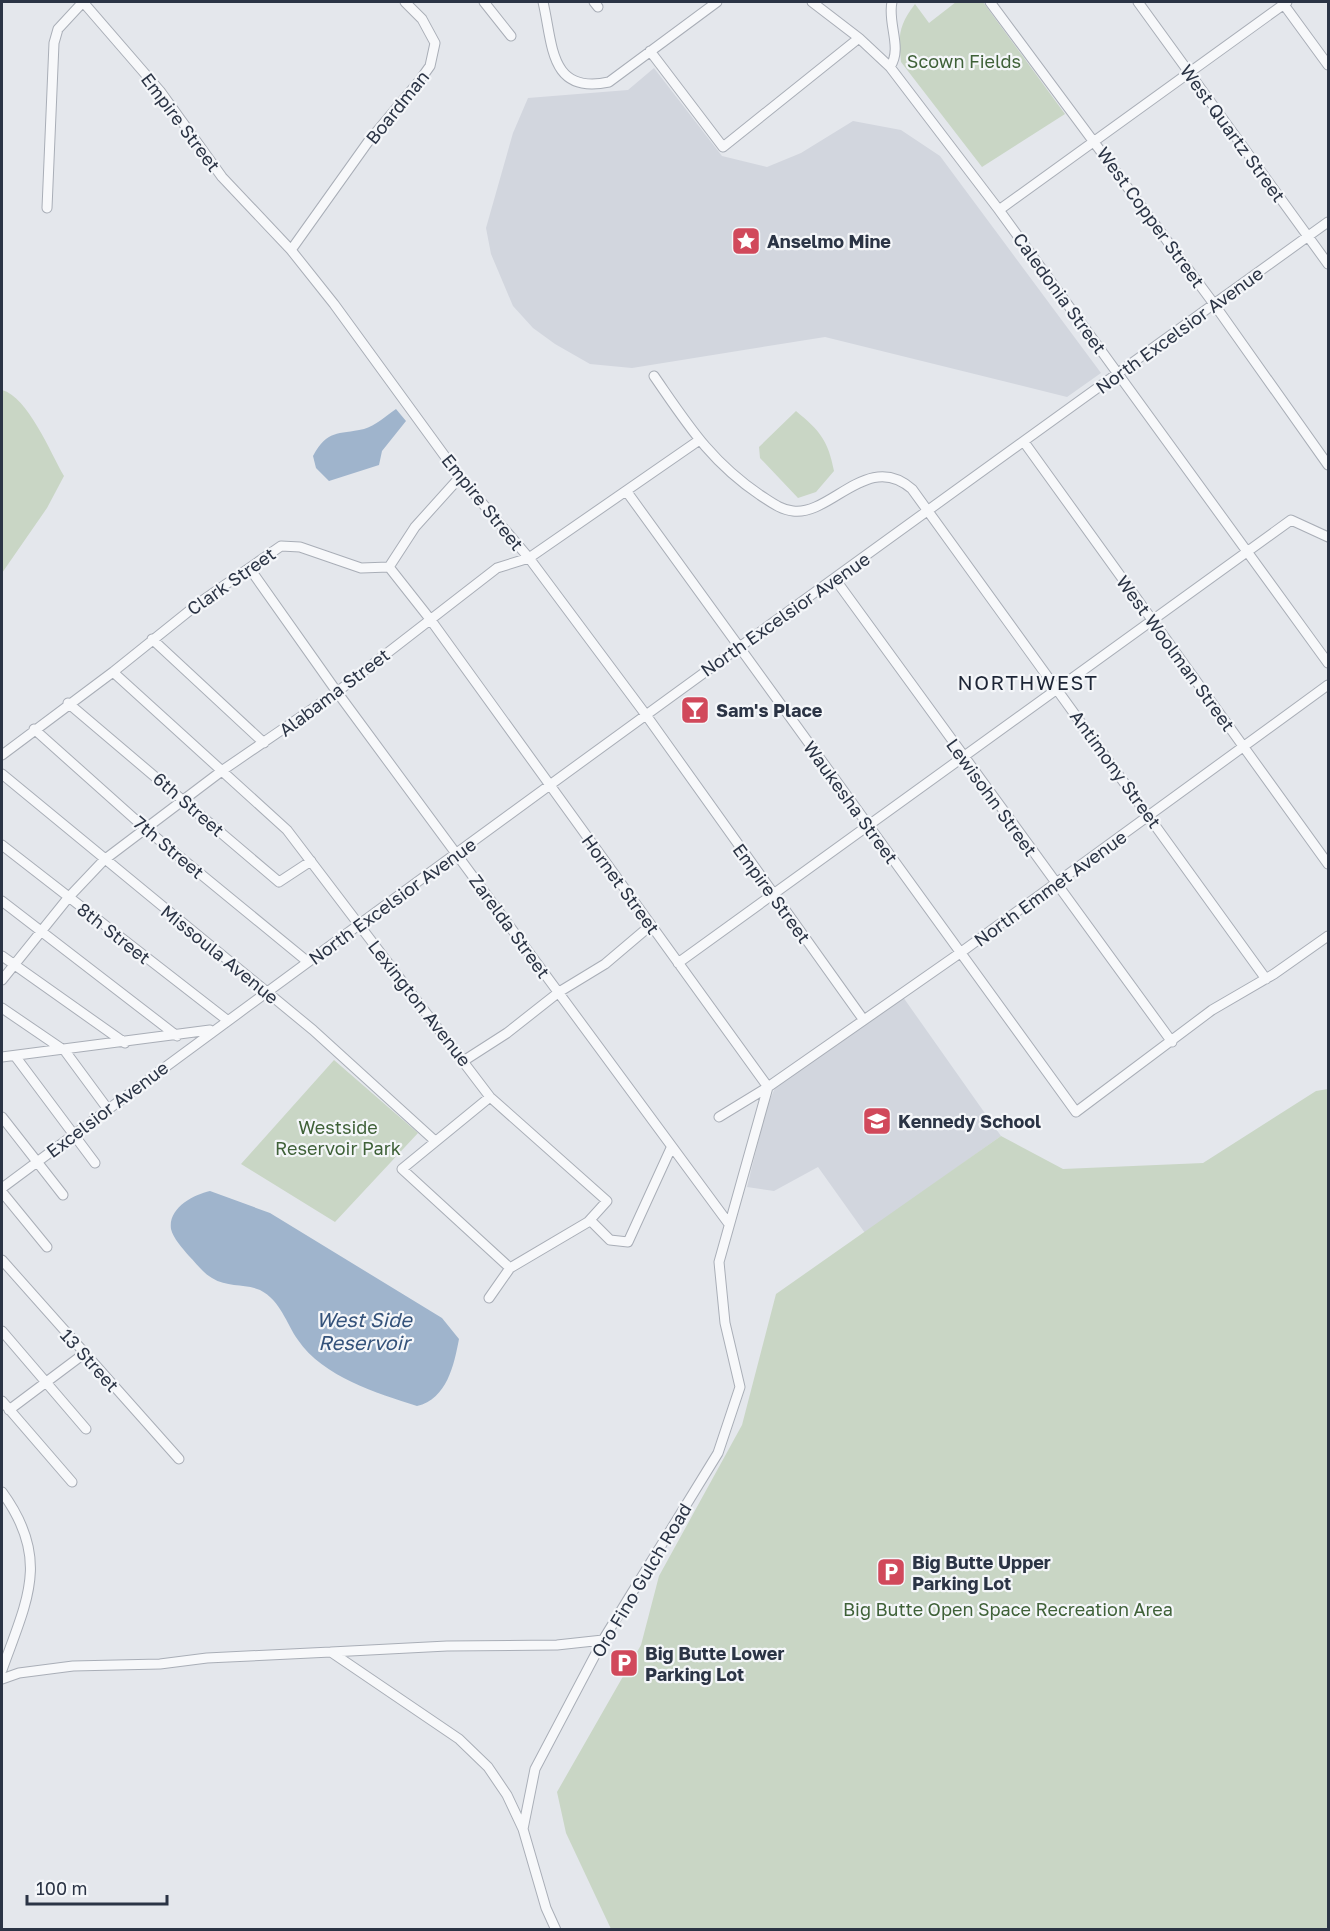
<svg xmlns="http://www.w3.org/2000/svg" width="1330" height="1931" font-family="'Golos Text',sans-serif">
	<rect width="100%" height="100%" fill="#e4e7ec"/>
	<path fill="#d2d6de" d="M654,68L722,156L767,167L801,153L853,121L901,130L940,156L1101,373L1067,397L825,337L632,368L590,364L555,344L533,328L513,306L491,254L486,228L513,133L528,98L628,90Z
		M903,997L1001,1136L865,1233L818,1167L774,1191L747,1187L767,1106L775,1088Z"/>
	<path fill="#c9d6c5" d="M956,2H983L1065,114L982,167L901,62C898,35 899,25 915,4L929,23Z
		M2,390C28,397 50,452 64,476L47,508L2,573Z
		M796,411C820,431 828,440 834,471L816,492L798,498L760,458L759,447Z
		M334,1060L418,1133L335,1222L241,1164Z
		M1328,1089V1929H611L566,1833L557,1792L641,1645L659,1576L742,1425L776,1294L1001,1136L1063,1169L1203,1163L1316,1091Z"/>
	<path fill="#9fb4cc" d="M396,409L406,421L382,451L379,465L329,481L316,468L313,456C328,429 337,435 364,429C375,426 387,415 396,409Z
		M210,1191L270,1213L442,1318L459,1339C454,1365 447,1399 417,1406C377,1393 323,1377 298,1340C286,1323 281,1301 260,1290C244,1283 228,1288 212,1278C203,1273 196,1263 189,1256C183,1249 173,1238 171,1229C168,1208 193,1195 210,1191Z"/>
	<g fill="none" stroke-linecap="round" stroke-linejoin="round">
		<g stroke="#a9aeb7" stroke-width="11">
			<path id="minor" d="M83,2L160,91L222,177L291,250L334,304L460,477L529,558L646,715L863,1019
				M484,2L511,36
				M543,2C553,44 549,95 609,82L717,2
				M594,2L598,7
				M812,2L859,38L890,67L999,210L1328,663
				M990,2L1214,304L1328,465
				M1138,2L1328,264
				M1282,2L1328,65
				M650,51L723,147L859,38
				M890,67C903,48 887,23 892,2
				M47,208L54,43L58,29L83,2
				M999,210L1287,2
				M291,250L368,142L420,80L430,66L435,43L422,19L405,2
				M654,376C688,425 710,461 760,495C771,502 781,510 793,511C831,516 868,450 912,489L1266,979
				M1024,442L1328,864
				M627,492L1076,1112L1212,1010L1274,974L1328,936
				M389,567L430,619L768,1087L719,1262L725,1323L740,1387L718,1453L603,1640L535,1769L523,1829L546,1908L556,1930
				M250,569L337,692L729,1224
				M835,579L1172,1042
				M152,639L264,743
				M113,672L287,830L490,1097L607,1201L588,1222L510,1268L489,1298
				M68,703L279,882L311,861
				M34,729L147,830L308,962
				M2,755L113,672L199,603L281,546L300,547L361,568L389,567L415,527L460,477
				M2,774L313,1030L434,1140
				M2,845L227,1020
				M2,901L177,1036
				M2,956L125,1043
				M678,963L1291,520L1328,537
				M2,980L68,898L104,860L223,770L337,692L497,568L529,558L698,441
				M2,1008L65,1051L107,1108
				M15,1056L95,1163
				M2,1057L210,1030
				M465,1060L507,1033L559,992L605,964L651,925
				M490,1097L402,1169L510,1268
				M2,1117L63,1195
				M719,1117L768,1087L960,953L1328,685
				M2,1188C441,862 884,541 1328,222
				M2,1192L47,1247
				M590,1220L610,1240L628,1242L671,1148
				M2,1260L179,1459
				M2,1331L86,1429
				M2,1401L72,1482
				M9,1410L85,1353
				M2,1492C51,1559 27,1600 2,1670
				M331,1652L447,1646L557,1645L603,1640
				M2,1679L19,1673L73,1666L160,1664L207,1658L331,1652L459,1739L488,1767L507,1795L523,1829"/>
		</g>
		<use href="#minor" stroke="#f7f8fa" stroke-width="9"/>
	</g>
	<defs>
		<g id="sight-square" transform="scale(1.5)"><rect x="-9" y="-9" width="18" height="18" rx="4" fill="#d1495b" stroke="#f4f6f9"/><path d="M0-6L1.8-2.2L6-1.7L2.9 1.2L3.7 5.4L0 3.3L-3.7 5.4L-2.9 1.2L-6-1.7L-1.8-2.2Z" fill="#fff"/></g>
		<g id="bar-square" transform="scale(1.5)"><rect x="-9" y="-9" width="18" height="18" rx="4" fill="#d1495b" stroke="#f4f6f9"/><path d="M-6-5H6L.8 .8V4.5H3.5V6h-7V4.5H-.8V.8Z" fill="#fff"/></g>
		<g id="school-square" transform="scale(1.5)"><rect x="-9" y="-9" width="18" height="18" rx="4" fill="#d1495b" stroke="#f4f6f9"/><path d="M0-5L7-2L0 1L-7-2ZM-4 1L0 2.5L4 1V4Q0 6-4 4Z" fill="#fff"/></g>
		<g id="parking-square" transform="scale(1.5)"><rect x="-9" y="-9" width="18" height="18" rx="4" fill="#d1495b" stroke="#f4f6f9"/><path d="M-3.5-5.5H1a3.5 3.5 0 0 1 0 7H-1V5.5H-3.5ZM-1-3.4V-.6H.8a1.4 1.4 0 0 0 0-2.8Z" fill="#fff"/></g>
	</defs>
	<g fill-rule="evenodd">
		<use href="#sight-square" x="746" y="241"/>
		<use href="#bar-square" x="695" y="710"/>
		<use href="#school-square" x="877" y="1121"/>
		<use href="#parking-square" x="891" y="1572"/>
		<use href="#parking-square" x="624" y="1663"/>
	</g>
	<g text-anchor="middle" dominant-baseline="central" stroke-width="4.5" stroke-linejoin="round" paint-order="stroke">
		<g font-size="18" fill="#3f6138" stroke="#f4f6f9">
			<text x="964" y="61">Scown Fields</text>
			<text x="338" y="1127">Westside<tspan x="338" dy="21">Reservoir Park</tspan></text>
			<text x="1008" y="1609">Big Butte Open Space Recreation Area</text>
		</g>
		<g font-size="18" fill="#2b3445" stroke="#f4f6f9">
			<text transform="translate(397 107) rotate(-51)">Boardman</text>
			<text transform="translate(181 122) rotate(53)">Empire Street</text>
			<text transform="translate(1233 133) rotate(54)">West Quartz Street</text>
			<text transform="translate(1151 217) rotate(54)">West Copper Street</text>
			<text transform="translate(1060 293) rotate(54)">Caledonia Street</text>
			<text transform="translate(1179 330) rotate(-36)">North Excelsior Avenue</text>
			<text transform="translate(483 502) rotate(51)">Empire Street</text>
			<text transform="translate(231 581) rotate(-35)">Clark Street</text>
			<text transform="translate(785 614) rotate(-35)">North Excelsior Avenue</text>
			<text transform="translate(1176 653) rotate(54)">West Woolman Street</text>
			<text transform="translate(334 692) rotate(-37)">Alabama Street</text>
			<text transform="translate(1116 769) rotate(54)">Antimony Street</text>
			<text transform="translate(992 797) rotate(54)">Lewisohn Street</text>
			<text transform="translate(851 802) rotate(54)">Waukesha Street</text>
			<text transform="translate(189 804) rotate(41)">6th Street</text>
			<text transform="translate(169 847) rotate(40)">7th Street</text>
			<text transform="translate(621 884) rotate(54)">Hornet Street</text>
			<text transform="translate(1050 888) rotate(-36)">North Emmet Avenue</text>
			<text transform="translate(772 893) rotate(54)">Empire Street</text>
			<text transform="translate(392 901) rotate(-36)">North Excelsior Avenue</text>
			<text transform="translate(510 926) rotate(54)">Zarelda Street</text>
			<text transform="translate(114 933) rotate(38)">8th Street</text>
			<text transform="translate(220 954) rotate(39)">Missoula Avenue</text>
			<text transform="translate(420 1003) rotate(52)">Lexington Avenue</text>
			<text transform="translate(107 1109) rotate(-37)">Excelsior Avenue</text>
			<text transform="translate(90 1360) rotate(48)">13 Street</text>
			<text transform="translate(641 1580) rotate(-59)">Oro Fino Gulch Road</text>
		</g>
		<g font-size="18" font-weight="bold" fill="#2b3445" stroke="#f4f6f9" text-anchor="start">
			<text x="767" y="241">Anselmo Mine</text>
			<text x="716" y="710">Sam's Place</text>
			<text x="898" y="1121">Kennedy School</text>
			<text x="912" y="1562">Big Butte Upper<tspan x="912" dy="21">Parking Lot</tspan></text>
			<text x="645" y="1653">Big Butte Lower<tspan x="645" dy="21">Parking Lot</tspan></text>
		</g>
		<g font-size="20" letter-spacing="1.5" fill="#1d2536" stroke="#f4f6f9">
			<text x="1028" y="682">NORTHWEST</text>
		</g>
		<g font-size="20" font-style="italic" fill="#34527a" stroke="#f4f6f9">
			<text x="364" y="1319">West Side<tspan x="364" dy="23">Reservoir</tspan></text>
		</g>
	</g>
	<rect width="1330" height="1931" fill="none" stroke="#2b3445" stroke-width="6"/>
	<path d="M27 1895v9h140v-9" fill="none" stroke="#2b3445" stroke-width="3"/>
	<text x="36" y="1895" font-size="18" fill="#2b3445" stroke="#f4f6f9" stroke-width="4.5" paint-order="stroke">100 m</text>
</svg>
